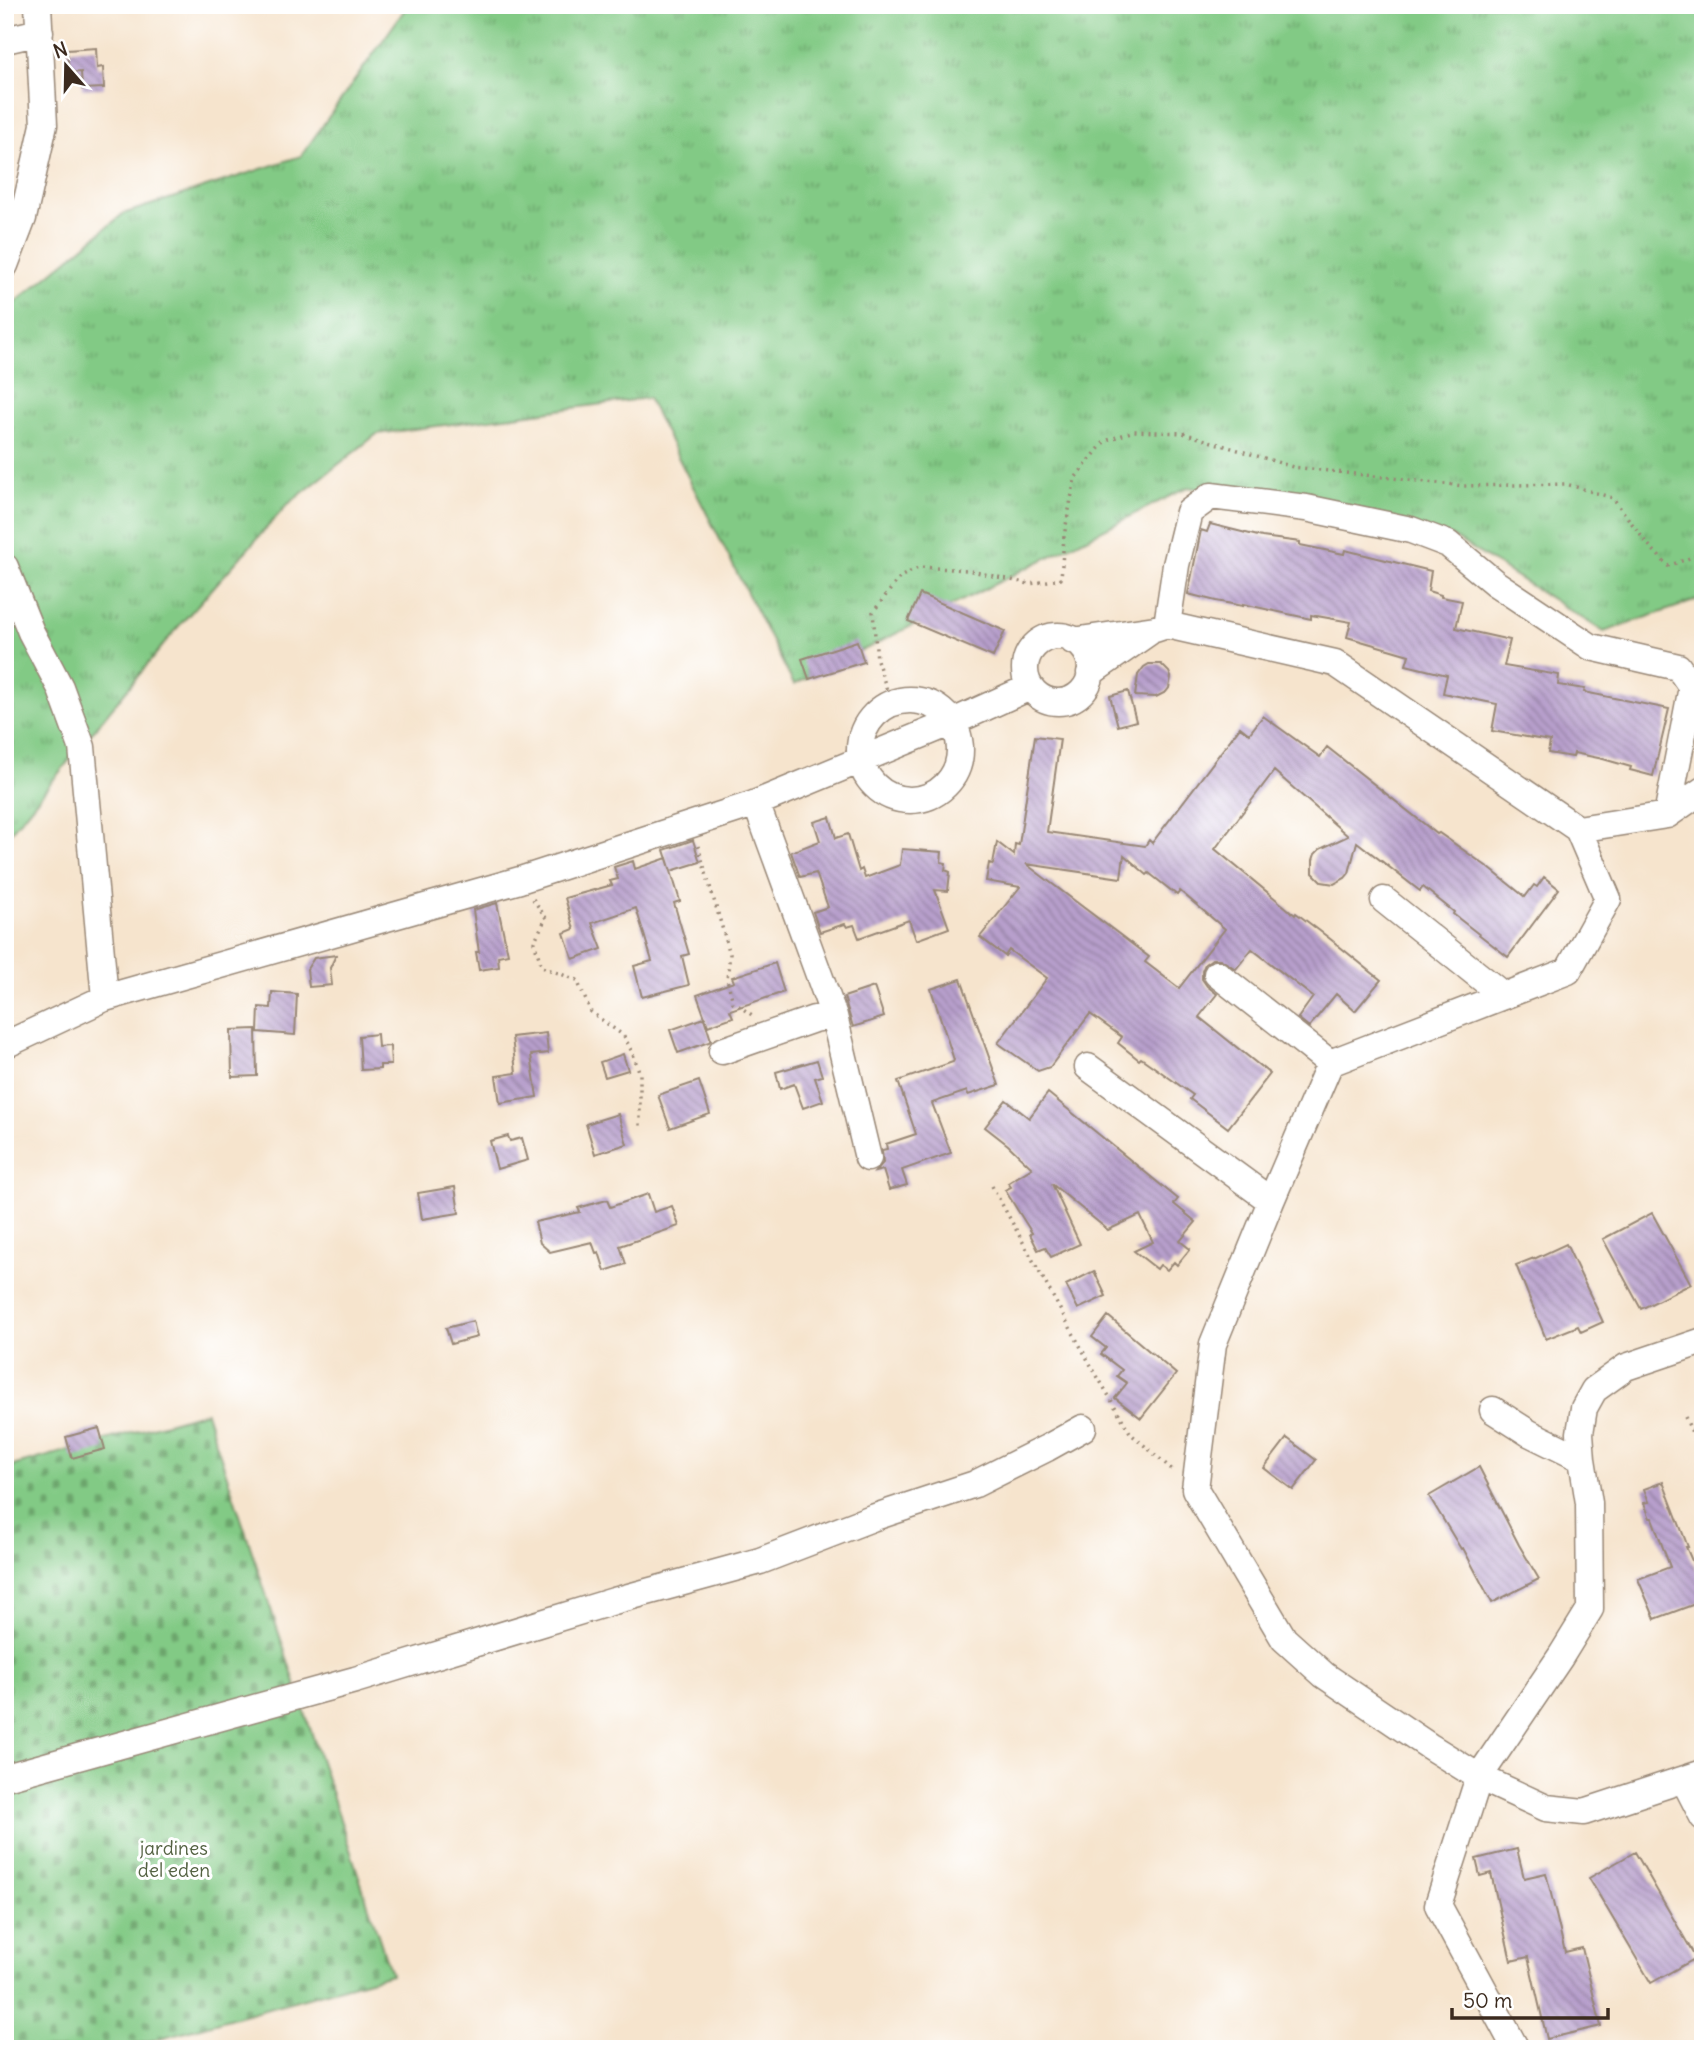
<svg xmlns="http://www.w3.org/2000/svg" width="1708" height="2054" font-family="Delius,sans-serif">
	<defs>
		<pattern id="grass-tufts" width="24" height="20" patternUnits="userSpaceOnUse" patternTransform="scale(1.75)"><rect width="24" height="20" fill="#82ca85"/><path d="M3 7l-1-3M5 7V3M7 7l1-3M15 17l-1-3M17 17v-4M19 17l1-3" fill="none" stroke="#6ca46c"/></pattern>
		<pattern id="cemetery-stones" width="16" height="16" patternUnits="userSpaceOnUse" patternTransform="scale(1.75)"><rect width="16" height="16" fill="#82ca85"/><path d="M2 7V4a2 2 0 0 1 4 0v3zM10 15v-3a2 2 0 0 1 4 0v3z" fill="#6ca46c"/></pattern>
		<pattern id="building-back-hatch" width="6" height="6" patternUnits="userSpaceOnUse" patternTransform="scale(1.75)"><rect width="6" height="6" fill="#b79fcc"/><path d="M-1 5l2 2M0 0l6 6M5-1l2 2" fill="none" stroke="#9682a5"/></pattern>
	</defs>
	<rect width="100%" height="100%" fill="#fff"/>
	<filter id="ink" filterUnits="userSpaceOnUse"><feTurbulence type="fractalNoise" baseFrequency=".0143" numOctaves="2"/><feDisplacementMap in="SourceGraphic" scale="14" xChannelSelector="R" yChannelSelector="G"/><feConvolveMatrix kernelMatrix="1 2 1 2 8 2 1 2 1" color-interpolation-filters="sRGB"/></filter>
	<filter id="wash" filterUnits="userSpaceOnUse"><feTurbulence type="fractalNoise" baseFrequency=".00686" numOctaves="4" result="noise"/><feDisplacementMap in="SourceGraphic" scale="28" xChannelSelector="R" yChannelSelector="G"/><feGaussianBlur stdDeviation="1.57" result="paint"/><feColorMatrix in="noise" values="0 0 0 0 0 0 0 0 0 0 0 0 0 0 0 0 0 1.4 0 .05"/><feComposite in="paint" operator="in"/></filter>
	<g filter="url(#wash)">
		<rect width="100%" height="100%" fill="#f6e4cd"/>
		<path fill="url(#grass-tufts)" stroke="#5e7a52" stroke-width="2" d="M408,5H1703V598L1604,632L1452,536L1188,487L794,685L648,398L377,434L287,505L178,627L5,839V311L123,214L301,156Z"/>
		<path fill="url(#cemetery-stones)" stroke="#5e7a52" stroke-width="2" d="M206,1412L391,1974L121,2049H5V1468Z"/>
		<g id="blocks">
			<path fill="url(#building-back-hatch)" fill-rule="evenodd" d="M96,48L97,68L103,67L104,88L82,89L81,72L69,73L67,50Z
				M1210,524L1262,537L1300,542V545L1344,554L1345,550L1431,571L1428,591L1441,595V597L1462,601L1456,628L1510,640L1504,666L1559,675L1558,685L1585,689L1584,692L1669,709L1653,776L1630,770L1631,767L1603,759L1574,753L1573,757L1548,753L1550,741L1492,731L1497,704L1443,693L1447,675L1406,665L1409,655L1347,637L1351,622L1311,615V619L1243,604V606L1216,601L1188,594L1201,530L1207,532Z
				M920,594L1005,631L993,657L908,621Z
				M857,641L864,662L809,679L802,659Z
				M1149,664H1161L1169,672L1171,677L1169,688L1166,692L1156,697L1135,696L1138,675L1144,667Z
				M1128,691L1136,721L1118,726L1110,696Z
				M1263,716L1320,757L1327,747L1437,834L1439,833L1489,868L1525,897L1534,885L1537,887L1544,877L1559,889L1508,957L1453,914L1454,912L1423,887L1420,891L1357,842L1349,873L1345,878L1334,884L1322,882L1313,873V860L1315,854L1320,849L1348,836L1274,771L1215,849L1295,915L1296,913L1329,938L1381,980L1355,1011L1336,994L1309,1027L1298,1018L1313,997L1252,949L1236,969L1220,959H1212L1205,964L1202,971V979L1207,986L1217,994L1199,1017L1270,1074L1228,1128L1190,1099L1193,1095L1161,1072L1141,1058L1139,1060L1118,1043L1122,1037L1090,1014L1050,1067L1038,1071L998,1043L1047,978L1009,950L1005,956L980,937L1020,887L986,881L989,863L993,864L997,842L1014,855L1015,844L1019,845L1035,736L1060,739L1047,832L1145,846L1149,840L1152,843L1240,727L1249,734ZM1124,855L1147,875L1149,873L1177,895L1180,891L1225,929L1179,988L1145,962L1149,957L1026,864L1121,878Z
				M830,817L836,838L848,834L859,871L862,869L865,878L900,865L902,849L942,852L941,862L946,863L945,870L950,872L948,891L935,890L949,928L916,940L909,920L859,938L854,925L847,927L845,924L820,932L813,912L828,907L816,873L800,877L791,852L820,841L814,822Z
				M693,840L700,862L671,871L664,850Z
				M667,858L680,901L674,903L689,954L682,956L689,985L642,997L634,966L652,961L636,908L592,923L602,949L573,959L564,933L574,929L565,898L612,885L610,881L618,879L614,867L633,861L635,869Z
				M497,903L508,954L498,956L499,967L479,970L476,952H479L473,910Z
				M336,955L330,968L332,985L309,987L307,969L314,958Z
				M775,963L784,992L730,1010L733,1017L708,1026L697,995L734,982L732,977Z
				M961,979L999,1085L968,1095L967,1091L932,1103L951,1153L902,1170L907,1185L889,1190L883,1170L875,1172L883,1163L882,1150L887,1149L886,1144L916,1134L898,1081L953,1062L954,1060L931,989Z
				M874,987L884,1017L853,1027L844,997Z
				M272,992L297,994L295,1035L258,1032L259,1007L271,1008Z
				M704,1018L711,1040L709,1042L678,1053L670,1030Z
				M256,1029L257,1076L232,1077L231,1030Z
				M546,1033L548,1053L531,1055L537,1097L500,1103L496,1076L516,1073L512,1037Z
				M377,1034L378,1047L390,1046L391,1065H380V1069L361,1070L359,1036Z
				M623,1054L628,1070L605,1077L600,1062Z
				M817,1060L822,1076L815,1078L823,1101L803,1108L794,1084L780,1089L776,1072Z
				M699,1081L710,1114L670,1128L658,1095Z
				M1048,1093L1178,1199L1174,1204L1196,1222L1180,1241L1190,1249L1177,1265L1174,1262L1167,1270L1160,1265L1157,1269L1134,1251L1153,1242L1140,1215L1108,1230L1052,1184L1080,1244L1051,1257L1045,1247L1038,1250L1030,1234L1032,1233L1005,1190L1011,1187L1008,1183L1032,1168L1008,1145L985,1127L1006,1100L1029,1118Z
				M618,1114L627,1144L595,1154L586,1124Z
				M508,1136L510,1141L522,1138L528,1160L497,1169L490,1141Z
				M455,1187L459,1213L422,1219L418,1193Z
				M648,1194L654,1212L672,1206L679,1226L620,1246L626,1264L605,1271L599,1252L596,1253L592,1242L550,1252L540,1243L535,1222L580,1212L578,1208L607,1200L610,1207Z
				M1652,1213L1691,1284L1641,1309L1603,1239Z
				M1566,1244L1603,1322L1581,1332L1578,1326L1546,1339L1516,1265L1534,1258V1259Z
				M1094,1271L1106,1296L1078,1309L1066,1285Z
				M1108,1316L1176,1374L1141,1418L1115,1398L1127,1383L1117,1376L1122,1370L1101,1354L1106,1348L1092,1337Z
				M473,1321L477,1337L451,1344L446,1328Z
				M99,1428L105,1449L72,1458L66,1437Z
				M1287,1438L1316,1460L1293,1490L1264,1468Z
				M1479,1467L1519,1545L1539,1579L1492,1603L1463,1548L1461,1549L1429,1496Z
				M1663,1482L1688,1547H1686L1703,1586V1601L1655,1619L1638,1579L1670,1567L1652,1518H1650L1644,1503L1649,1502L1644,1489Z
				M1517,1849L1524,1878L1546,1873L1565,1952L1582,1948L1601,2026L1547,2039L1528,1957L1511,1961L1491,1873L1480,1876L1476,1859Z
				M1635,1852L1696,1958L1651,1983L1589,1878Z"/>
		</g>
	</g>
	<g filter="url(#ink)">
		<use href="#blocks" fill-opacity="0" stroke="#988776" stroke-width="2"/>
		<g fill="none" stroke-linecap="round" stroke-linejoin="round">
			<g stroke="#988776" stroke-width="29">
				<path id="minor" d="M5,40L40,32
					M5,265L23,218L44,125L38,5
					M5,567L31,632L60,687L82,747L105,998
					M1167,625L1176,565L1189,512L1211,496L1306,508L1411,530L1448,544L1495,583L1591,647L1678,667L1692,687L1667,815
					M1025 669a33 33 0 1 1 66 0a33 33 0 1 1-66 0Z
					M1073,641L1155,629L1167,625L1335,663L1578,829L1608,899L1568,971L1330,1063L1271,1201L1213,1344L1195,1489L1284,1639L1324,1675L1429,1746L1479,1777L1546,1808L1584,1812L1703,1773
					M1090,673L1149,632
					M860 750a50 50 0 1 1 100 0a50 50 0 1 1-100 0Z
					M756,803L834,1016L868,1158
					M1578,829L1667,815L1703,790
					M1384,900L1504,996
					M1217,974L1330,1063
					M5,1045L105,998L520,880L754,804L955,721L1030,687
					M722,1051L814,1019L834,1016
					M1088,1067L1271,1201
					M1493,1410L1529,1433L1582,1459
					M6,1777L355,1680L614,1601L760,1561L872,1518L975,1484L1047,1448L1083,1428
					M1684,1780L1703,1817
					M1516,2049L1438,1905L1479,1777L1561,1656L1590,1609L1589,1503L1582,1459L1580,1433L1584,1408L1594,1390L1626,1367L1703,1341"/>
			</g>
			<path stroke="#988776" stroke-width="3.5" stroke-dasharray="2 5" stroke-linecap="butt" d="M891,702L877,660L873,612L900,577L920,567L967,570L1029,584L1061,579L1064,536L1075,478L1105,441L1134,431L1183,433L1293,467L1463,486L1566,484L1613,498L1645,541L1668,566L1703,553
				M698,846L730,954L727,979L733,1002L752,1015
				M533,899L546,918L534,942L542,967L577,980L591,1012L624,1036L633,1054L640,1074V1129
				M992,1186L1089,1362L1131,1434L1175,1472
				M1685,1417L1703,1457"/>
			<use href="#minor" stroke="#fff" stroke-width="26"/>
		</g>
	</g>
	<g text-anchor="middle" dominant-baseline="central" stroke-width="6" stroke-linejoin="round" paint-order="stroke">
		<g font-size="19" fill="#546242" stroke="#fff">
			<text x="174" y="1848">jardines<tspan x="174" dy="22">del eden</tspan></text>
		</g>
	</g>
	<rect width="1708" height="2054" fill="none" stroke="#fff" stroke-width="28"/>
	<g transform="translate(66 66) rotate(340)" stroke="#ffffff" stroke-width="5" paint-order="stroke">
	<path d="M0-5L12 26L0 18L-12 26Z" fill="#3b2a1e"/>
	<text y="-10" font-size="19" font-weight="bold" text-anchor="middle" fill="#3b2a1e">N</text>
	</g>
	<path d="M1452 2008v10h156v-10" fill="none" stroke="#3b2a1e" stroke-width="3.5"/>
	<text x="1463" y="2008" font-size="21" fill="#3b2a1e" stroke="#ffffff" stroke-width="5" paint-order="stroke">50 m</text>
</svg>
